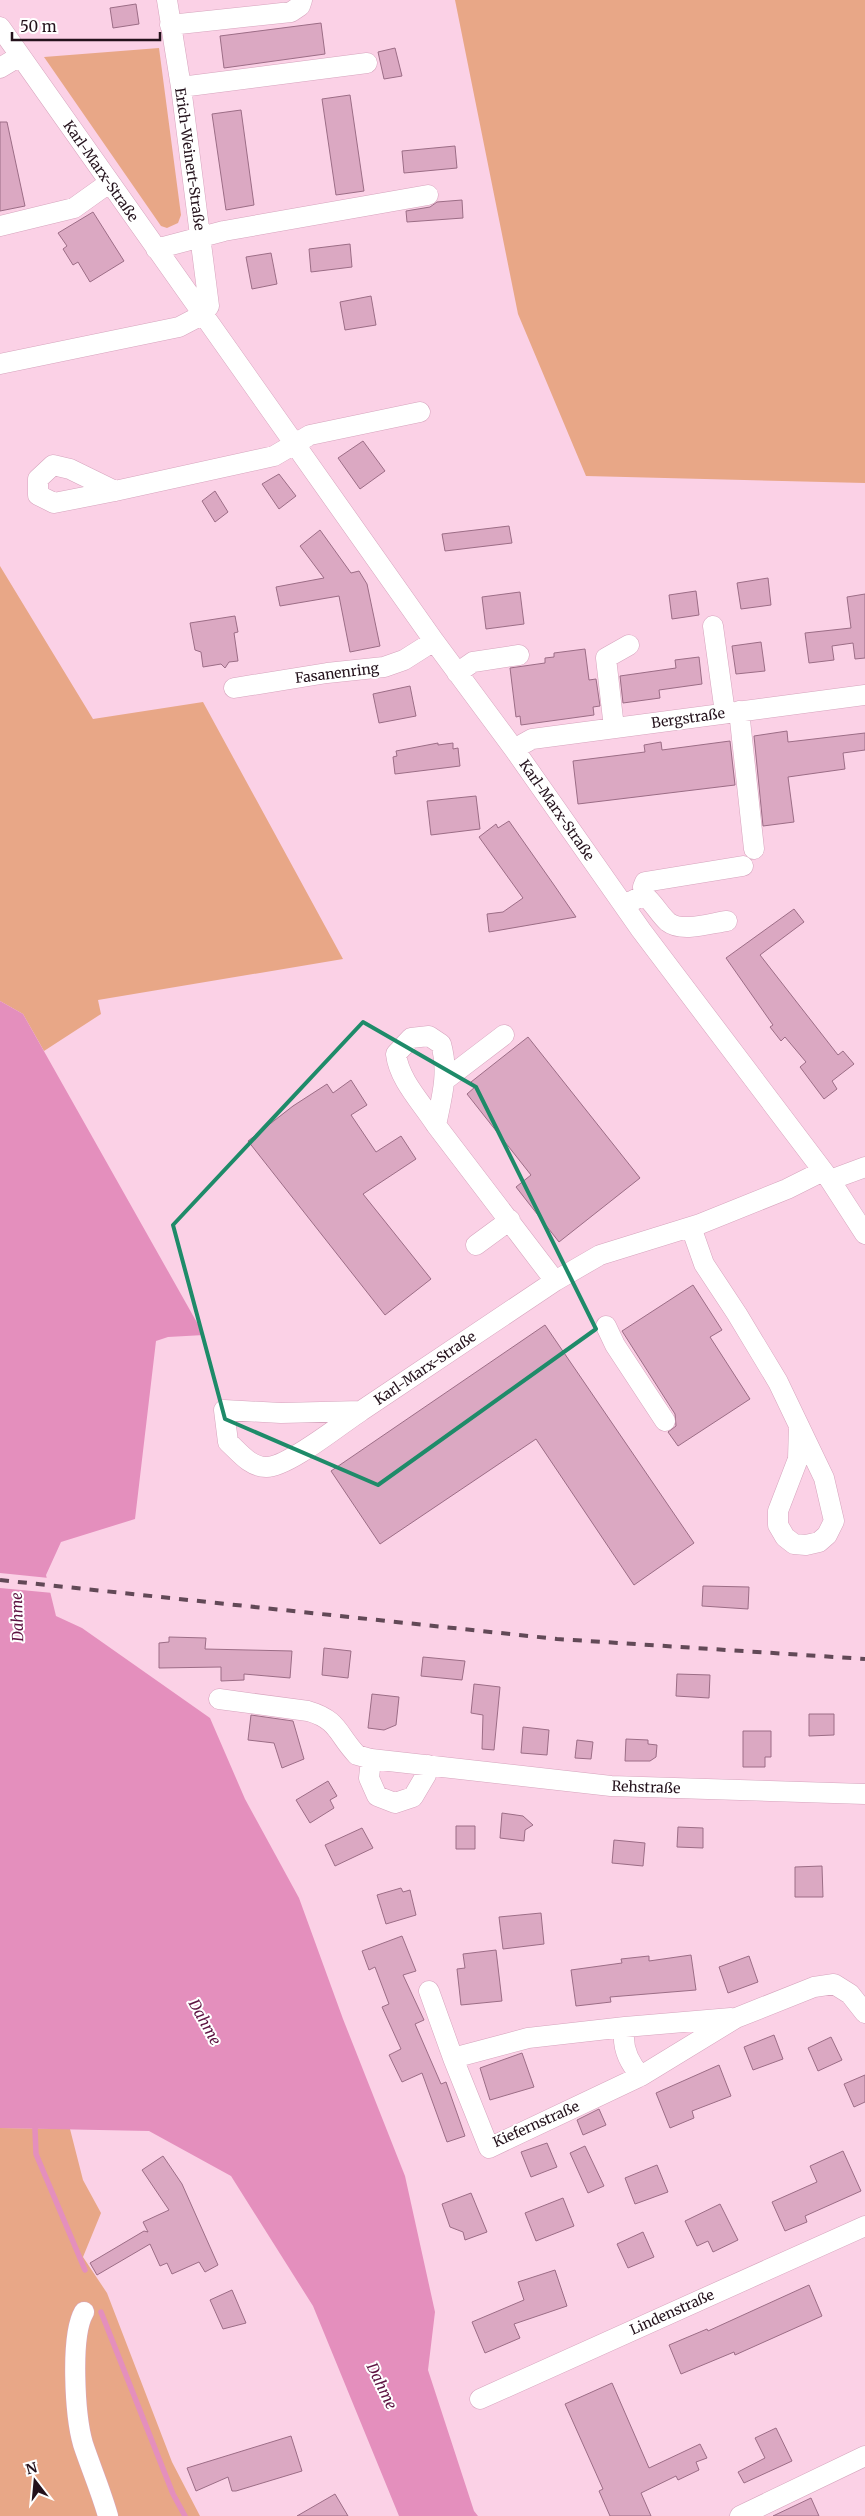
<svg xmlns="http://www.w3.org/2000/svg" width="865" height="2516" font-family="Merriweather,serif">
	<rect width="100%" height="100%" fill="#fbd1e6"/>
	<path fill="#e8a787" d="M455,0H865V483L586,476L518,314Z
		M159,48L181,215L178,223L167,228L161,226L44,57Z
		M0,566L93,719L203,702L343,959L98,1000L101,1014L44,1051L23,1014L0,1001Z
		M0,2128L70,2129L83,2180L101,2213L83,2257L107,2293L172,2462L200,2516H0Z"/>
	<path fill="#e48fbd" d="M0,1001L23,1014L204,1335L168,1337L156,1341L135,1519L61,1542L46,1575L56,1616L82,1628L210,1718L245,1799L299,1898L343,2019L405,2176L435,2312L428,2370L474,2511L478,2516H399L313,2306L231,2176L149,2131L0,2128Z"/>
	<path fill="#fbd1e6" d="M0,1573L49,1578L53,1593L0,1588Z"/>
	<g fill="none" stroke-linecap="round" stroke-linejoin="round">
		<path stroke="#e48fbd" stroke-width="5.5" d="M38,2122L35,2129L36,2154L85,2270
			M101,2312L173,2494L185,2516"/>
	</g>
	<path fill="#dba8c2" stroke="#9c6d86" d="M136,4L139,24L113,28L110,8Z
		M321,23L325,54L224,68L220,36Z
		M395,48L402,76L384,79L378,52Z
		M350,95L364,191L336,195L322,99Z
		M241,110L254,205L226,210L212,114Z
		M0,122H7L25,206L0,211Z
		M455,146L457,168L404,173L402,151Z
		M462,200L463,218L407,222L406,211L430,207L437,202Z
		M93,212L124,261L90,282L78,262L73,265L63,249L67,246L58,233Z
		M350,244L352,267L311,272L309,249Z
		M271,253L277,284L252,289L246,257Z
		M371,296L376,325L345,330L340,302Z
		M363,441L385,471L360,489L338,458Z
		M279,474L296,496L279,509L262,484Z
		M215,491L228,512L215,522L202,501Z
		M509,526L512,543L445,551L442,534Z
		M320,530L351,573L359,571L367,584L380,646L350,652L339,596L280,606L276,587L324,578L300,546Z
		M768,578L771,605L741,609L737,583Z
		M696,591L699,615L672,619L669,595Z
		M520,592L524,624L486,629L482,597Z
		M865,594V658L855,659L853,643L832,646L834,660L809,663L805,633L851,628L847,597Z
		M235,616L238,632L234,633L238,661L229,662L225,668L221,664L203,667L201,652L195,650L190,623Z
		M761,642L765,671L736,674L732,646Z
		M585,649L589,680L596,679L600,706L593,707L594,715L521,725L520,716L516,717L510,668L545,663V658L554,657V653Z
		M699,657L702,684L659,690L660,698L623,703L620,676L676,668L675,660Z
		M410,686L416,716L379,723L373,694Z
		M787,731L788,742L865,733V750L843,753L845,769L788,777L794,822L763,826L754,736Z
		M730,741L735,785L578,804L573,761L645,752L644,745L661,742L662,750Z
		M438,743V745L453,743V749L458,748L460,766L395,774L393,757L397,756L396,751Z
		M476,796L480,829L431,835L427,801Z
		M509,821L554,885L576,917L489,932L487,914L503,912L523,898L479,837L496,824L498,828Z
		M794,909L804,922L760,955L838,1055L843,1051L854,1064L832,1081L837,1089L824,1099L800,1067L806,1062L785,1037L781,1041L770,1027L773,1025L726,958Z
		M528,1037L640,1178L559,1242L516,1187L531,1175L467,1094L475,1087L471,1082Z
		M351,1080L367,1105L351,1115L376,1152L401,1136L416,1159L363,1194L431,1279L385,1315L248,1141L293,1106L327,1084L333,1093Z
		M693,1285L722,1330L710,1337L750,1399L678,1446L668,1432L676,1426L675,1414L622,1331Z
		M545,1325L694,1543L634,1585L536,1439L380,1544L331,1471Z
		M703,1586L749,1587L748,1609L702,1606Z
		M169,1637L206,1638L205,1649L292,1651L290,1678L244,1674V1680L221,1681V1667L159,1668V1643L169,1642Z
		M324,1648L351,1651L348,1678L322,1675Z
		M423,1657L465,1661L462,1680L421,1676Z
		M677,1674L710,1675L709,1698L676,1696Z
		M474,1684L500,1687L494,1750L482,1749L483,1715L471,1713Z
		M372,1694L399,1697L396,1725L384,1730L368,1728Z
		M809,1714H834V1735L809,1736Z
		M251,1715L293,1721L304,1759L282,1768L274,1743L248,1740Z
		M523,1727L549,1730L547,1755L521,1753Z
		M743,1731H771V1757H765V1767H743Z
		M626,1739L648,1740V1744L657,1745L656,1757L650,1761H625Z
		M577,1740L593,1742L591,1759L575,1758Z
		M328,1781L337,1796L330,1800L334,1808L310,1823L296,1800Z
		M502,1813L523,1816L533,1825L525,1830L524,1841L500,1838Z
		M456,1826H475V1849H456Z
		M678,1827L703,1828V1848L677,1847Z
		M362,1828L373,1848L335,1866L325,1845Z
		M614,1840L645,1843L643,1866L612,1863Z
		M822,1866L823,1897H795V1867Z
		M401,1888L403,1892L410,1890L416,1915L386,1924L377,1895Z
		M541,1913L544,1944L503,1949L499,1917Z
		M402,1936L416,1971L403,1975L424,2020L415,2024L441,2084L446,2082L465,2136L447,2142L422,2073L402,2082L389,2055L401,2049L382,2007L389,2004L375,1967L369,1970L362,1951Z
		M496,1950L502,2001L461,2005L457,1969L465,1968L463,1954Z
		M691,1955L696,1990L610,1997L611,2002L576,2006L571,1970L622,1963L621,1959L649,1956V1961Z
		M749,1956L758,1982L728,1993L719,1967Z
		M774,2035L783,2059L753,2070L744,2047Z
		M831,2037L842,2060L818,2071L808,2048Z
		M522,2053L534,2087L490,2100L480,2068Z
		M719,2065L731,2096L692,2111L694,2118L670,2128L656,2093Z
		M865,2075V2102L854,2107L844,2084Z
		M599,2109L606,2125L583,2135L577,2120Z
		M547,2143L557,2167L531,2177L521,2152Z
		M585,2146L604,2186L588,2193L570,2153Z
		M843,2151L861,2191L805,2216L807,2222L785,2231L772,2202L817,2182L810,2166Z
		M163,2156L182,2184L218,2265L205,2272L199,2262L172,2274L167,2263L160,2266L150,2244L97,2275L90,2263L144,2231L148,2232L143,2222L169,2210L142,2170Z
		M657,2165L668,2192L635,2204L625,2178Z
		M471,2193L487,2232L465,2240L463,2232L450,2227L442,2204Z
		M563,2198L574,2226L536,2241L525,2213Z
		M720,2204L738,2240L713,2252L708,2241L697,2246L685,2221Z
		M643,2232L654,2257L628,2268L617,2244Z
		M555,2270L567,2306L514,2324L520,2338L485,2353L472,2322L524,2300L518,2282Z
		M809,2285L822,2316L735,2355L734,2352L681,2374L669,2345L707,2329L708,2331Z
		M232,2290L246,2323L223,2329L210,2300Z
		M612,2383L649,2468L700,2444L707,2458L696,2462L699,2470L678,2480L676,2476L641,2493L651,2516H610L599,2491L603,2489L565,2404Z
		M776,2428L792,2461L744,2483L738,2472L765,2458L755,2438Z
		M291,2436L302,2471L236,2491H232L228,2477L196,2491L187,2468Z
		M335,2494L348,2516H297Z
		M811,2498L819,2516H773Z"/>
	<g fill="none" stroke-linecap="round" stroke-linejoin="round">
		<g stroke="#d6a4bd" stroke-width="21">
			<path id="minor" d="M170,25L291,12L300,6L302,0
				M0,27L434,641L514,749L641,930L830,1180L865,1234
				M0,68L20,56
				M181,87L367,63
				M0,226L74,208L109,183
				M156,249L224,231L428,195
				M0,364L179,327L202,315L209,306L181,87L167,0
				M115,491L70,469L53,465L38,479V495L54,503L115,491L274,456L310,435L420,412
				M713,626L725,713
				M457,673L473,662L519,655
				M234,688L327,673L384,667L404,660L434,641
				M739,711L754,849
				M614,728L606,658L629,645
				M514,749L532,739L865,695
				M644,895L643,887L645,882L743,866
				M624,905L644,895C654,903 659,914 668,922C682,933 711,923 727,921
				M445,1080L504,1035
				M436,1125C422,1103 399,1080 396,1054L411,1038L429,1036L441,1044C449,1072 442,1097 436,1125L555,1281
				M830,1180L865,1167
				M691,1227L704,1264L737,1314L778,1382L824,1478L834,1521L827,1535L819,1542L806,1545L794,1544L785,1537L778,1525V1511L798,1459L799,1426
				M476,1245L510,1220
				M606,1326L615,1345L665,1421
				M361,1411C341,1424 287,1468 266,1467C250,1467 239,1452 228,1442L224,1410L281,1413L361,1411L555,1281L600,1255L700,1224L787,1189L823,1171
				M219,1699L308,1711C339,1720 337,1734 357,1755L371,1759L611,1786L865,1794
				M371,1759L369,1778L377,1796L395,1803L413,1797L426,1775L428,1765
				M429,1991L453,2058L489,2148L641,2076L736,2018L814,1987L834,1984L850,1994L865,2013
				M625,2027C621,2046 628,2062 641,2076
				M453,2058L528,2038L625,2027L731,2018
				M84,2312C70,2336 75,2416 83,2444C91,2468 101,2491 108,2516
				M480,2399L865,2226
				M740,2516L865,2456"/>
		</g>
		<use href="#minor" stroke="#fff" stroke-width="20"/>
		<path stroke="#624957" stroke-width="4" stroke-dasharray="9 9" stroke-linecap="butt" d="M0,1580L557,1639L865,1659"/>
	</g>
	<path fill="none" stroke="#1e8b69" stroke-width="4" stroke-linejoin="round" d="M363,1022L476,1087L596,1329L378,1485L225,1419L173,1225Z"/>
	<g text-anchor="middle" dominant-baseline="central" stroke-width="4" stroke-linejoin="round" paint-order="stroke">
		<g font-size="14" fill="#24121c" stroke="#fff">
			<text transform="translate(190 159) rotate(82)">Erich-Weinert-Straße</text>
			<text transform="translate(101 171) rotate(55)">Karl-Marx-Straße</text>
			<text transform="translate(337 673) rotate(-7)">Fasanenring</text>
			<text transform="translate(688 718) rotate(-8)">Bergstraße</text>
			<text transform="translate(557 810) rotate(55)">Karl-Marx-Straße</text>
			<text transform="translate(425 1368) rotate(-34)">Karl-Marx-Straße</text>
			<text transform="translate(646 1787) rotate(2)">Rehstraße</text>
			<text transform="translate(536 2124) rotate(-24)">Kiefernstraße</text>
			<text transform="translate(672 2312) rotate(-24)">Lindenstraße</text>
		</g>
		<g font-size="15" font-style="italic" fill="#5d1241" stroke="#fff">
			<text transform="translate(17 1617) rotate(-92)">Dahme</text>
			<text transform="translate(205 2022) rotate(61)">Dahme</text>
			<text transform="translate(382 2386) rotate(64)">Dahme</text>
		</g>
	</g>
	<g transform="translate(35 2481) rotate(344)" stroke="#ffffff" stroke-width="4" paint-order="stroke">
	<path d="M0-4L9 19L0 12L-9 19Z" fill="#24121c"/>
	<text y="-8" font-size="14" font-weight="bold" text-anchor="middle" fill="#24121c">N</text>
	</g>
	<path d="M12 32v8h148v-8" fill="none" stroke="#24121c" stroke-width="2.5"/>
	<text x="20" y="32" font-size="15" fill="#24121c" stroke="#ffffff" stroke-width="4" paint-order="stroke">50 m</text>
</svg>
